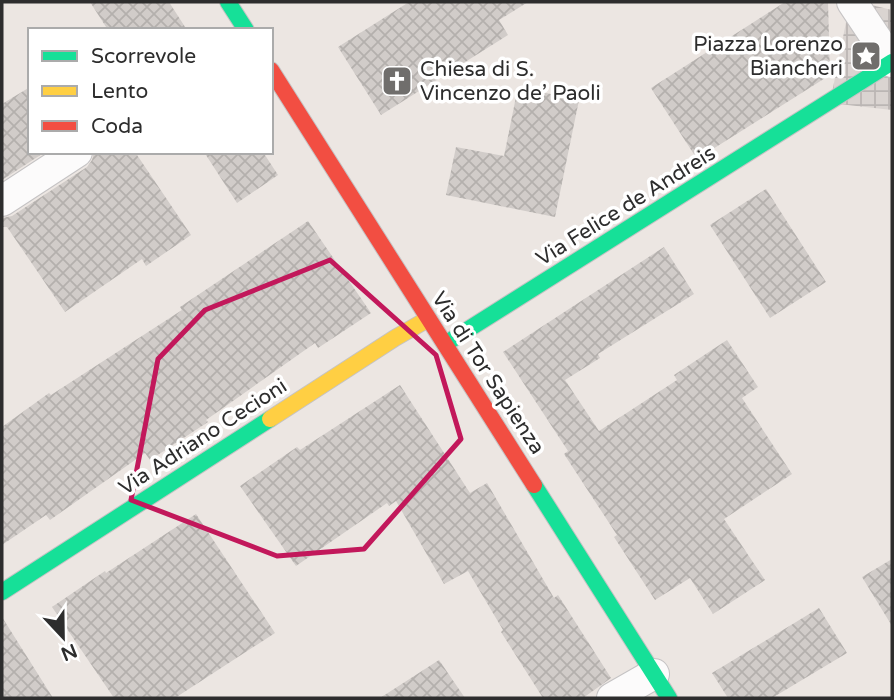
<svg xmlns="http://www.w3.org/2000/svg" width="894" height="700" font-family="'Varela Round',sans-serif">
	<defs>
		<pattern id="plaza-grid" width="8" height="8" patternUnits="userSpaceOnUse" patternTransform="scale(1.75)"><rect width="8" height="8" fill="#dad4d1"/><path d="M0 4h8M4 0v8" fill="none" stroke="#bbb6b4"/></pattern>
		<pattern id="building-cross-hatch" width="8" height="8" patternUnits="userSpaceOnUse" patternTransform="scale(1.75)"><rect width="8" height="8" fill="#d1ccc9"/><path d="M0 0l8 8M0 8l8-8" fill="none" stroke="#b4b0ad"/></pattern>
	</defs>
	<rect width="100%" height="100%" fill="#ece6e2"/>
	<path fill="url(#plaza-grid)" d="M850,2H859L892,10V110L830,103Z"/>
	<path fill="url(#building-cross-hatch)" d="M90,2H169L187,30H108Z
		M409,2H528L499,20L508,35L381,115L338,47Z
		M785,2H828L830,75L697,159L651,88Z
		M30,87V152H45L2,180V104Z
		M518,87L579,100L555,217L446,195L456,147L504,156Z
		M94,152H135L191,235L146,266L142,259L65,312L7,227H2V218L12,216L87,167L92,160Z
		M204,152H263L278,175L237,203Z
		M766,189L826,282L770,318L710,225Z
		M308,221L371,313L318,348L315,343L206,420L208,422L150,460L145,453L50,520L46,515L2,545V427L49,393L51,395L182,310L180,307Z
		M664,247L694,294L598,354L600,358L565,380L599,431L677,380L674,375L727,340L758,387L742,398L792,474L724,519L765,580L713,614L690,578L655,600L614,537L617,535L564,454L568,451L503,352Z
		M400,385L470,493L487,483L554,598L558,595L611,678L583,698H543L501,632L503,630L468,571L444,584L396,501L389,506L387,503L296,566L240,486L297,447L300,450Z
		M196,514L275,633L175,698H114L52,607L105,571L106,573Z
		M892,559V626L862,577Z
		M819,608L847,653L772,698H728L712,673Z
		M2,617L53,698H2Z
		M439,660L465,698H380Z"/>
	<g fill="none" stroke-linecap="round" stroke-linejoin="round">
		<g stroke="#c5c3c4" stroke-width="32">
			<path id="street" d="M852,2L892,62
				M2,201L77,152
				M612,698L654,674"/>
		</g>
		<g stroke="#c5c3c4" stroke-width="18">
			<path id="fast" d="M228,2L246,30
				M445,344L892,62
				M534,485L669,698
				M2,592L270,419"/>
		</g>
		<g stroke="#c5c3c4" stroke-width="18">
			<path id="slow" d="M270,419L395,338L428,319"/>
		</g>
		<g stroke="#c5c3c4" stroke-width="18">
			<path id="jam" d="M271,70L534,485"/>
		</g>
		<use href="#street" stroke="#fcfbfb" stroke-width="30"/>
		<use href="#fast" stroke="#16e098" stroke-width="16"/>
		<use href="#slow" stroke="#ffcf43" stroke-width="16"/>
		<use href="#jam" stroke="#f24e42" stroke-width="16"/>
	</g>
	<path fill="none" stroke="#c2185b" stroke-width="5" stroke-linejoin="round" d="M330,260L436,355L461,439L364,549L277,556L131,500L158,359L205,310Z"/>
	<defs>
		<g id="sight-square" transform="scale(1.575)"><rect x="-9" y="-9" width="18" height="18" rx="4" fill="#706e6c" stroke="#fff"/><path d="M0-6L1.8-2.2L6-1.7L2.9 1.2L3.7 5.4L0 3.3L-3.7 5.4L-2.9 1.2L-6-1.7L-1.8-2.2Z" fill="#fff"/></g>
		<g id="church-square" transform="scale(1.575)"><rect x="-9" y="-9" width="18" height="18" rx="4" fill="#706e6c" stroke="#fff"/><path d="M-1.2-6h2.4v3.5h3.3v2.4h-3.3V6h-2.4V-.1h-3.3v-2.4h3.3Z" fill="#fff"/></g>
	</defs>
	<g fill-rule="evenodd">
		<use href="#sight-square" x="866" y="56"/>
		<use href="#church-square" x="397" y="81"/>
	</g>
	<g text-anchor="middle" dominant-baseline="central" stroke-width="7" stroke-linejoin="round" paint-order="stroke">
		<g font-size="21" fill="#2d2d2d" stroke="#fff" text-anchor="end">
			<text x="843" y="44">Piazza Lorenzo<tspan x="843" dy="24">Biancheri</tspan></text>
			<text x="420" y="69" text-anchor="start">Chiesa di S.<tspan x="420" dy="24">Vincenzo de’ Paoli</tspan></text>
		</g>
		<g font-size="21" fill="#2d2d2d" stroke="#fff">
			<text transform="translate(626 206) rotate(-32)">Via Felice de Andreis</text>
			<text transform="translate(488 373) rotate(57)">Via di Tor Sapienza</text>
			<text transform="translate(203 437) rotate(-33)">Via Adriano Cecioni</text>
		</g>
	</g>
	<rect width="894" height="700" fill="none" stroke="#2d2d2d" stroke-width="7"/>
	<rect x="28" y="28" width="245" height="126" fill="#ffffff" stroke="#ababab" stroke-width="2"/>
	<rect x="42" y="51" width="35" height="10" fill="#16e098" stroke="#ababab" stroke-width="2"/>
	<text x="91" y="63" font-size="21" fill="#2d2d2d">Scorrevole</text>
	<rect x="42" y="86" width="35" height="10" fill="#ffcf43" stroke="#ababab" stroke-width="2"/>
	<text x="91" y="98" font-size="21" fill="#2d2d2d">Lento</text>
	<rect x="42" y="121" width="35" height="10" fill="#f24e42" stroke="#ababab" stroke-width="2"/>
	<text x="91" y="133" font-size="21" fill="#2d2d2d">Coda</text>
	<g transform="translate(63 637) rotate(158)" stroke="#ffffff" stroke-width="5" paint-order="stroke">
	<path d="M0-5L12 26L0 18L-12 26Z" fill="#2d2d2d"/>
	<text y="-10" font-size="19" font-weight="bold" text-anchor="middle" fill="#2d2d2d">N</text>
	</g>
</svg>
